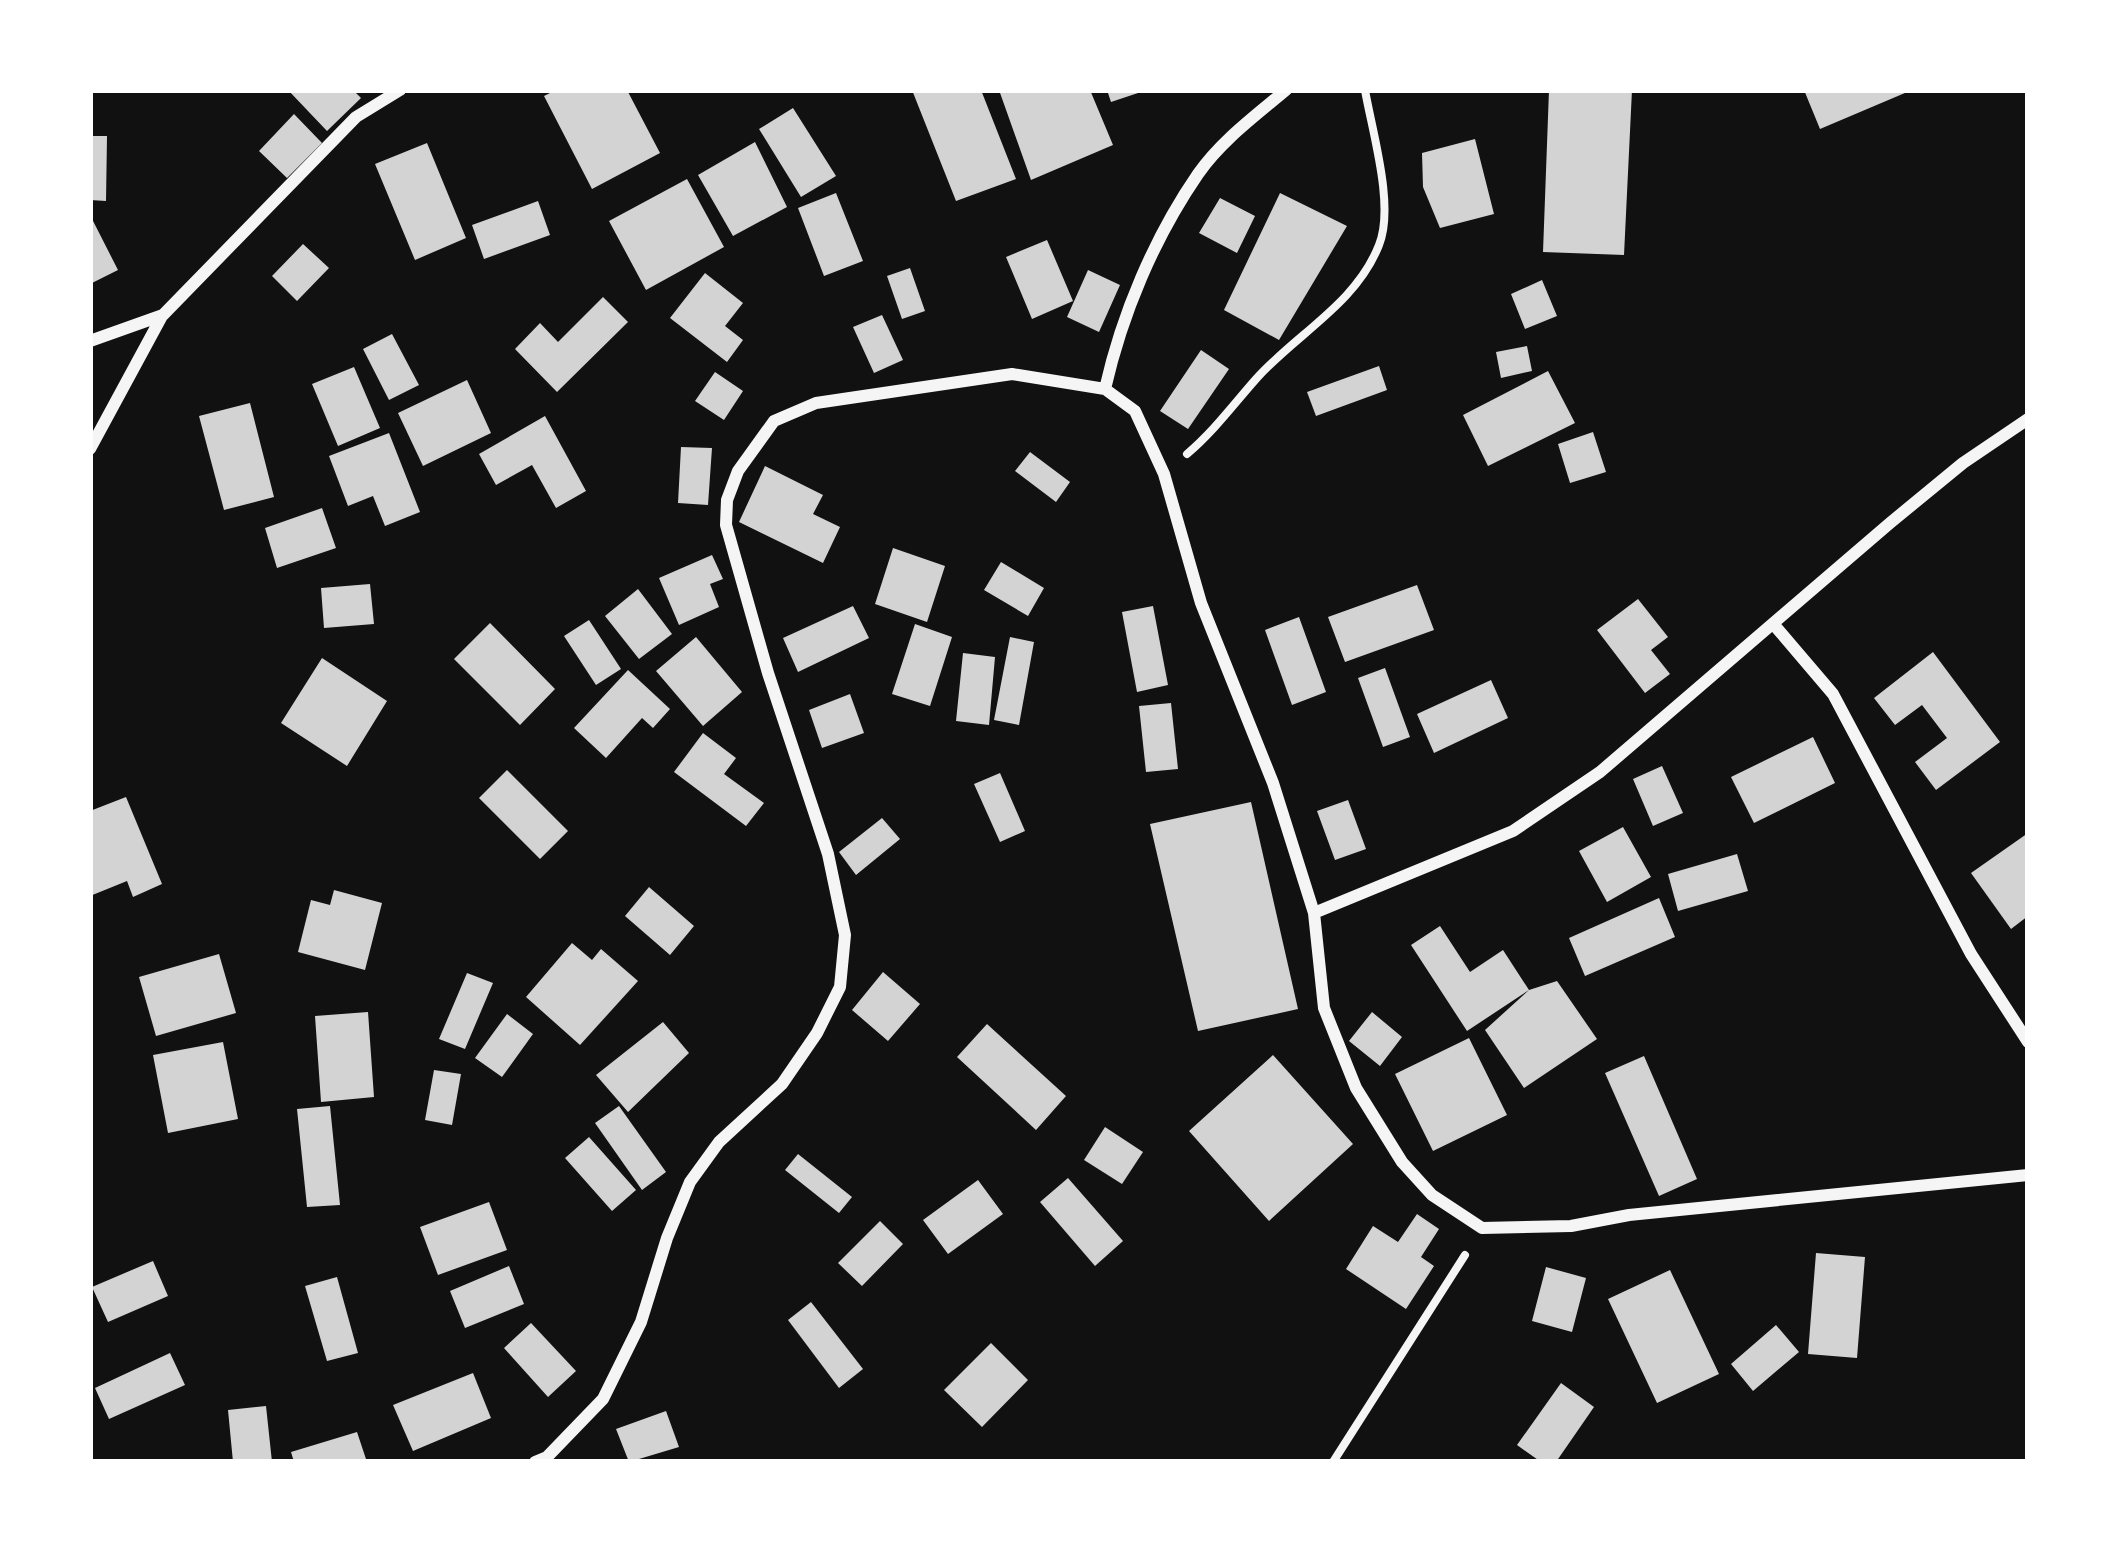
<svg xmlns="http://www.w3.org/2000/svg" width="2118" height="1552" font-family="Raleway,sans-serif">
	<rect width="100%" height="100%" fill="#111"/>
	<path fill="#d3d3d3" d="M288,90H353L361,98L327,131Z
		M556,90H627L660,153L592,189L544,96Z
		M912,90H981L1016,179L956,201Z
		M999,90H1090L1113,145L1031,180Z
		M1107,90H1144V91L1111,102Z
		M1549,90H1632L1624,255L1543,252Z
		M1804,90H1912L1820,129Z
		M793,108L836,176L801,197L759,129Z
		M294,114L322,143L287,178L259,151Z
		M90,136H107L106,201L90,200Z
		M1475,139L1494,214L1440,228L1423,187L1422,153Z
		M755,142L787,207L733,236L698,175Z
		M427,143L466,238L415,260L375,164Z
		M687,179L724,247L646,290L609,221Z
		M836,193L863,261L824,276L798,208Z
		M1280,193L1347,226L1279,340L1224,310Z
		M1220,198L1255,216L1237,253L1199,233Z
		M538,201L550,235L484,259L472,225Z
		M90,215L118,270L90,284Z
		M1047,240L1073,301L1032,319L1006,257Z
		M303,244L329,268L297,301L272,276Z
		M910,268L925,311L902,319L887,276Z
		M1088,270L1120,285L1099,332L1067,317Z
		M705,273L743,303L725,326L743,340L727,362L670,318Z
		M1542,280L1557,316L1525,329L1511,294Z
		M603,297L628,322L557,392L515,349L540,323L558,342Z
		M882,315L903,360L874,373L853,327Z
		M392,334L419,385L389,400L363,349Z
		M1527,346L1532,371L1501,378L1496,352Z
		M1201,350L1229,369L1188,429L1160,411Z
		M1379,366L1387,390L1316,416L1307,392Z
		M354,367L380,428L338,446L312,384Z
		M1548,371L1575,423L1488,466L1463,415Z
		M715,372L743,391L724,420L695,401Z
		M467,380L491,433L423,466L398,413Z
		M250,403L274,497L224,510L199,416Z
		M545,416L586,491L556,508L532,465L496,485L479,454Z
		M1593,432L1606,472L1570,483L1558,444Z
		M389,433L420,512L385,526L373,496L348,506L329,456Z
		M681,447L712,448L708,505L678,503Z
		M1030,452L1070,482L1056,502L1015,471Z
		M765,466L823,495L813,514L840,527L823,563L739,522Z
		M322,508L336,548L277,568L265,528Z
		M893,548L945,566L927,622L875,604Z
		M712,555L723,579L710,584L719,607L679,625L659,578Z
		M1001,562L1044,588L1028,616L984,590Z
		M370,584L374,624L324,628L321,588Z
		M1417,585L1434,630L1345,662L1328,617Z
		M638,589L672,634L639,659L605,616Z
		M1638,599L1668,637L1651,650L1670,674L1645,693L1597,630Z
		M853,606L869,638L798,672L783,638Z
		M1153,606L1168,685L1137,692L1122,612Z
		M1299,617L1326,692L1292,705L1265,630Z
		M589,620L621,669L596,685L564,636Z
		M490,623L555,689L520,725L454,659Z
		M915,624L952,637L930,706L892,694Z
		M696,637L742,692L703,726L656,671Z
		M1010,637L1034,642L1019,725L994,720Z
		M1933,652L2000,742L1936,790L1915,762L1947,738L1922,705L1895,725L1874,698Z
		M963,653L995,657L989,725L956,721Z
		M322,658L387,701L347,766L281,723Z
		M1385,668L1410,737L1383,747L1358,678Z
		M628,670L670,709L653,728L642,718L606,758L574,728Z
		M1491,680L1508,718L1434,753L1417,714Z
		M850,694L864,733L822,748L809,710Z
		M1171,703L1178,769L1146,772L1139,706Z
		M703,733L736,758L724,774L764,803L746,826L674,772Z
		M1813,737L1835,783L1754,823L1731,777Z
		M1662,766L1683,813L1653,826L1633,779Z
		M507,770L568,831L540,859L479,798Z
		M1000,773L1025,831L1000,842L974,784Z
		M126,797L162,884L133,897L127,881L90,896V811Z
		M1348,800L1366,849L1335,860L1317,811Z
		M1251,802L1298,1009L1198,1031L1150,824Z
		M882,818L900,839L856,875L839,852Z
		M1623,827L1651,877L1607,902L1579,851Z
		M2028,833V916L2011,929L1971,873Z
		M1737,854L1748,891L1678,911L1668,874Z
		M649,887L694,926L670,955L625,916Z
		M334,890L382,903L365,970L298,952L311,900L330,905Z
		M1659,898L1675,937L1585,976L1569,938Z
		M1440,926L1470,972L1503,950L1529,990L1467,1031L1411,945Z
		M572,943L592,960L601,949L638,981L580,1045L526,997Z
		M219,954L236,1013L156,1036L139,977Z
		M883,972L920,1004L888,1041L852,1010Z
		M467,973L493,983L465,1049L439,1039Z
		M1557,981L1597,1039L1524,1088L1485,1030L1529,990Z
		M368,1012L374,1097L321,1102L315,1016Z
		M1372,1012L1402,1037L1380,1066L1349,1041Z
		M507,1014L533,1034L502,1077L475,1058Z
		M663,1022L689,1053L628,1112L596,1075Z
		M987,1024L1066,1096L1036,1130L957,1057Z
		M1469,1038L1507,1115L1433,1151L1395,1074Z
		M223,1042L238,1119L168,1133L153,1055Z
		M1273,1055L1353,1144L1269,1221L1189,1131Z
		M1644,1056L1697,1179L1659,1196L1605,1073Z
		M434,1070L461,1074L452,1125L425,1120Z
		M330,1106L340,1205L307,1207L297,1109Z
		M619,1106L666,1172L642,1190L595,1123Z
		M1105,1127L1143,1152L1122,1184L1084,1160Z
		M589,1137L636,1190L612,1211L565,1158Z
		M798,1154L852,1197L839,1213L785,1170Z
		M1068,1178L1123,1241L1095,1266L1040,1202Z
		M978,1180L1003,1214L948,1254L923,1220Z
		M489,1202L507,1250L438,1275L420,1227Z
		M1417,1214L1439,1229L1421,1257L1434,1266L1406,1309L1346,1269L1373,1226L1398,1242Z
		M880,1221L903,1244L862,1286L838,1263Z
		M1816,1253L1865,1257L1857,1358L1808,1354Z
		M153,1261L168,1296L108,1322L92,1287Z
		M509,1266L524,1304L465,1328L450,1291Z
		M1546,1267L1586,1278L1572,1332L1532,1321Z
		M1670,1270L1719,1374L1657,1403L1608,1299Z
		M337,1277L358,1353L327,1361L305,1286Z
		M811,1302L863,1369L839,1388L788,1320Z
		M531,1323L576,1371L548,1397L504,1348Z
		M1776,1325L1799,1352L1753,1391L1731,1364Z
		M991,1343L1028,1380L982,1427L944,1390Z
		M170,1353L185,1385L109,1419L95,1388Z
		M473,1373L491,1418L413,1451L393,1405Z
		M1561,1383L1594,1407L1556,1462H1541L1517,1445Z
		M266,1406L272,1462H233L228,1410Z
		M666,1411L679,1447L629,1462L616,1429Z
		M357,1432L367,1462H294L291,1452Z"/>
	<g fill="none" stroke-linecap="round" stroke-linejoin="round">
		<path stroke="#f5f5f5" stroke-width="8" d="M1187,454C1214,431 1233,405 1256,379C1296,334 1356,304 1379,245C1395,206 1372,131 1365,90
			M1333,1462L1465,1255"/>
		<path stroke="#f5f5f5" stroke-width="12" d="M90,341L163,315L356,117L400,90
			M1105,389C1122,314 1154,238 1198,174C1221,141 1255,116 1286,90
			M90,449L162,316
			M1775,626L1833,694L1971,954L2028,1042
			M1314,913L1513,831L1600,772L1890,523L1963,463L2028,419
			M535,1462L547,1457L603,1399L641,1322L667,1238L690,1182L719,1142L782,1084L817,1033L840,987L845,935L828,854L768,673L726,525L727,500L738,471L774,421L816,403L1012,374L1105,389L1135,411L1164,474L1201,603L1273,783L1314,913L1324,1008L1356,1088L1402,1162L1432,1195L1482,1228L1571,1226L1629,1215L2028,1175"/>
	</g>
	<rect width="2118" height="1552" fill="none" stroke="#ffffff" stroke-width="186"/>
</svg>
